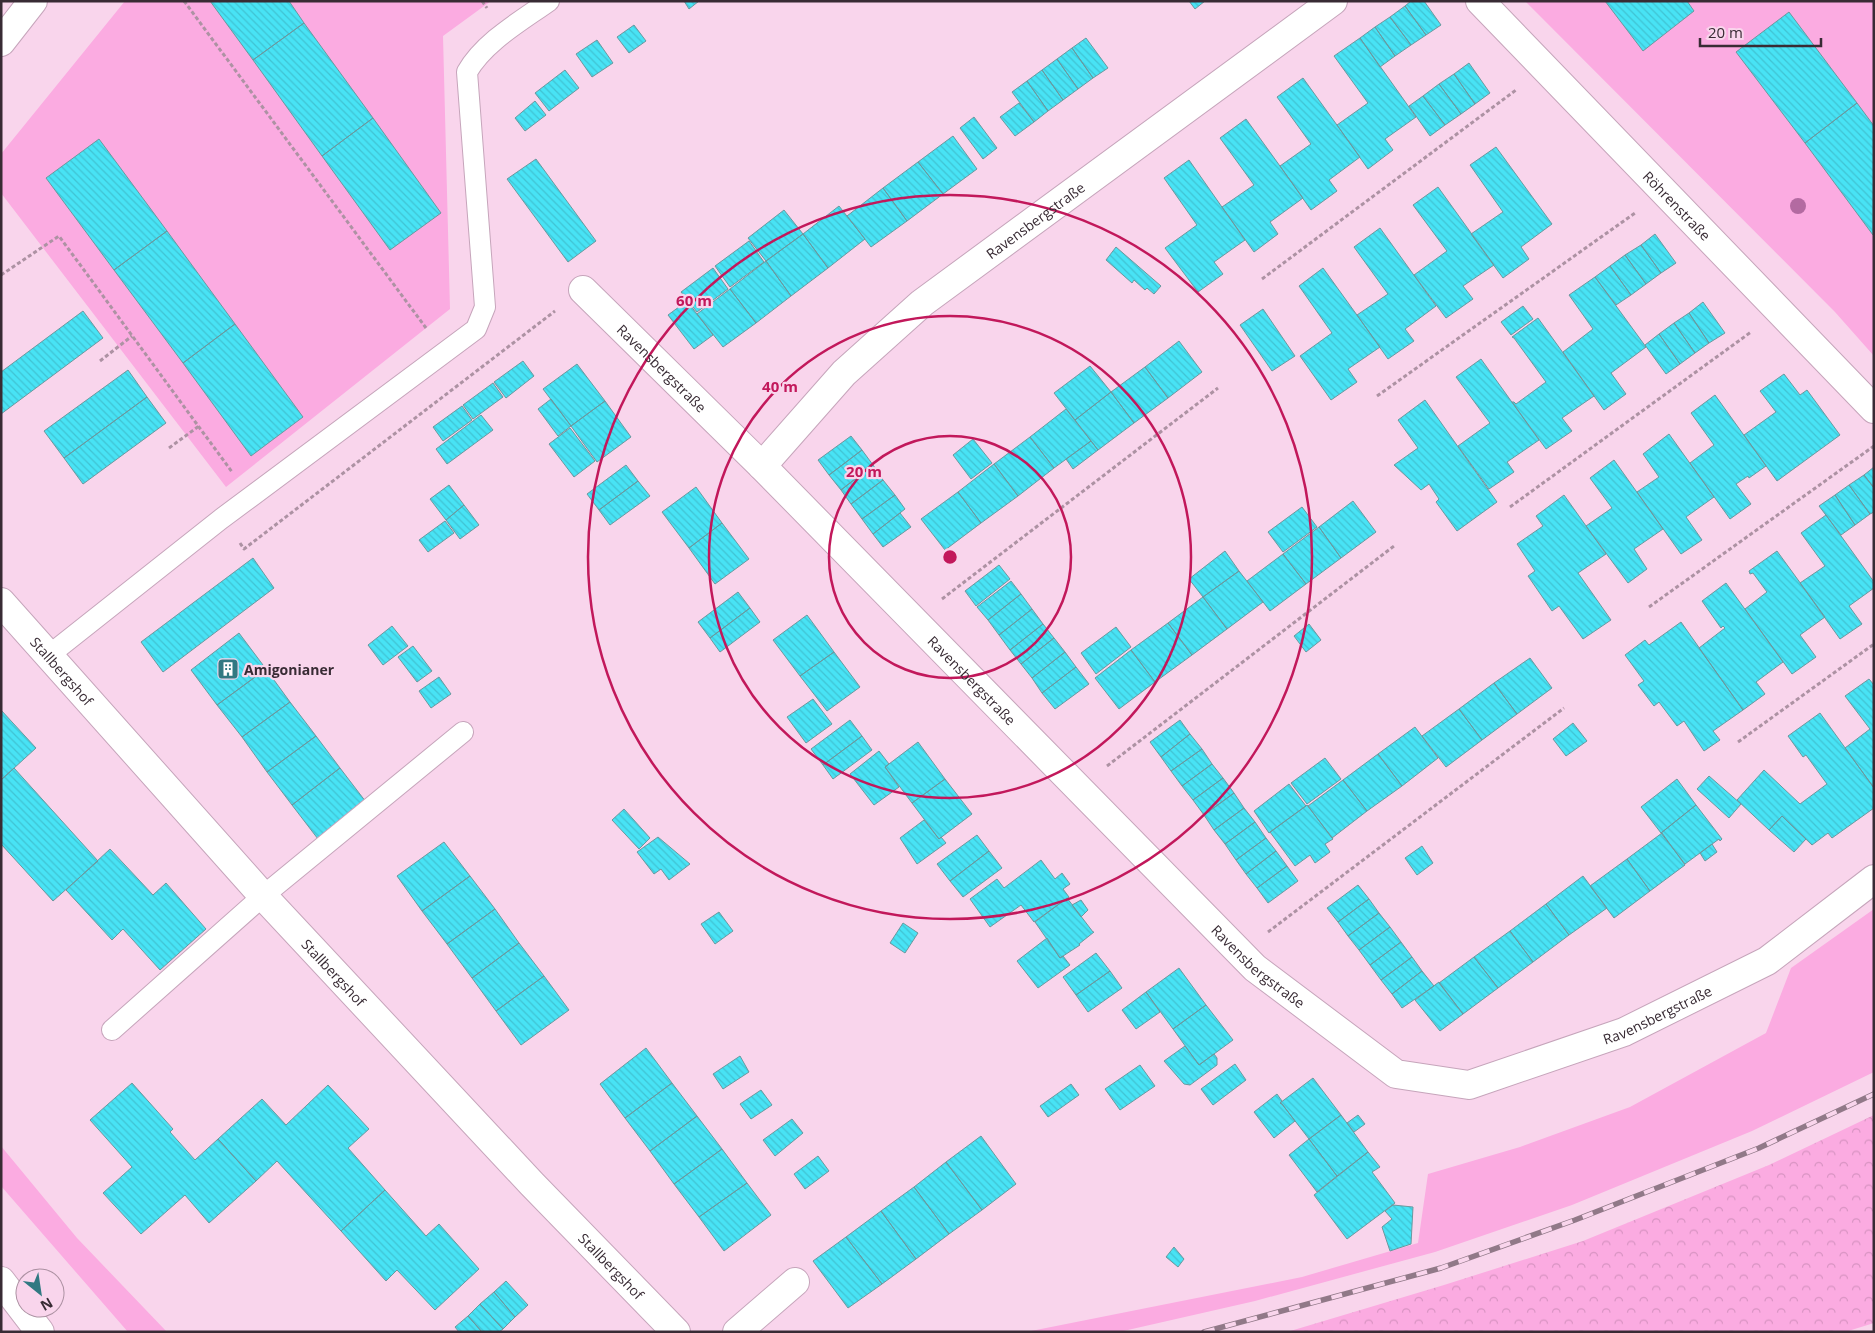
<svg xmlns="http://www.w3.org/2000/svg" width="1875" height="1333" font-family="'Open Sans',sans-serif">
	<defs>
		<pattern id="forest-crowns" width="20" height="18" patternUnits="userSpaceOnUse" patternTransform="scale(1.25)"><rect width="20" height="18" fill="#fbabe1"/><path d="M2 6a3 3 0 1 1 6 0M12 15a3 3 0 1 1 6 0" fill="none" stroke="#d893c2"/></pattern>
		<pattern id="building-back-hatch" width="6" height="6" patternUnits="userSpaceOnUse" patternTransform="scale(1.25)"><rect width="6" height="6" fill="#48e3f5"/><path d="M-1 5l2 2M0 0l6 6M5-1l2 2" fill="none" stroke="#40c3d3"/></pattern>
	</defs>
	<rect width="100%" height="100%" fill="#f9d5ec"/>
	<path fill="#fbabe1" d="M125,1H491L443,36L450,309L226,487L1,193V154Z
		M1525,1H1874V356L1835,312Z
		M1874,909V1072L1752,1131L1572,1205L1435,1252L1255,1301L1119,1332H1026L1302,1277L1418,1243L1428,1174L1520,1147L1630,1107L1766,1033L1791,968Z
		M1,1146L77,1238L167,1332H128L1,1186Z"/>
	<path fill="url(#forest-crowns)" d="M1874,1115V1323L1845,1332H1287L1444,1285L1583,1241L1769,1165Z"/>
	<path fill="url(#building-back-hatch)" stroke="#6b989e" d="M210,1H289L304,23L253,60Z
		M684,1H699L689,9Z
		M1189,1H1205L1195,9Z
		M1411,1H1424L1441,25L1426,35L1405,6Z
		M1605,1H1687L1694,11L1643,51Z
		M1405,6L1426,35L1411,45L1390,17Z
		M1789,12L1857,103L1805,143L1736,52Z
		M1390,17L1411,45L1395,56L1375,27Z
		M304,23L373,118L322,156L253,60Z
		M634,25L646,41L629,53L617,37Z
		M1375,27L1395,56L1380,67L1360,38Z
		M1086,38L1108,68L1093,78L1072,48Z
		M1360,38L1416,117L1385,139L1393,150L1368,169L1337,125L1368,103L1334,56Z
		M597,40L613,63L592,77L576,54Z
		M1072,48L1093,78L1078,89L1057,59Z
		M1057,59L1078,89L1063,100L1042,70Z
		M1469,63L1490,93L1475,104L1454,74Z
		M565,70L579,88L549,111L535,93Z
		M1042,70L1063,100L1048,111L1027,81Z
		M1454,74L1475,104L1461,114L1439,84Z
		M1303,78L1360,157L1329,180L1337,191L1311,210L1280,166L1311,144L1277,97Z
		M1027,81L1048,111L1034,122L1012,92Z
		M1439,84L1461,114L1445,125L1423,96Z
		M1423,96L1445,125L1430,136L1409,106Z
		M535,101L546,115L525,131L515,118Z
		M1019,103L1034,122L1015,136L1000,117Z
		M1857,103L1874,126L1873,235L1805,143Z
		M974,117L997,148L983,159L960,128Z
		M373,118L441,213L390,250L322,156Z
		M1246,119L1303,198L1270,222L1278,234L1254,252L1222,207L1254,185L1220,138Z
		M953,136L977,169L943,194L918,162Z
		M99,139L167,231L114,270L46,178Z
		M1496,147L1552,224L1521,247L1529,259L1503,278L1471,234L1503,212L1470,165Z
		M536,159L596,241L568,262L507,179Z
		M1189,160L1245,240L1214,262L1223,274L1198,292L1165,248L1197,225L1164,178Z
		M918,162L943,194L907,221L883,188Z
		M1438,187L1494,265L1463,286L1473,299L1446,318L1414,275L1447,251L1413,205Z
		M883,188L907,221L871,247L847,216Z
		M839,206L865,239L828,268L803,234Z
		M784,210L803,234L766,261L748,238Z
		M1380,228L1436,306L1405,329L1414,341L1388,359L1357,315L1388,294L1354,247Z
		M167,231L235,324L183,363L114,270Z
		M803,234L828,268L791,296L766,261Z
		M1655,234L1676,263L1661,273L1641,245Z
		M749,241L764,262L730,287L715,266Z
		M1641,245L1661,273L1646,284L1625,255Z
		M1116,247L1161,286L1154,294L1147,288L1145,290L1134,280L1132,283L1106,260Z
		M1625,255L1646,284L1631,295L1610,266Z
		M766,261L791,296L756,323L730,289Z
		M1610,266L1631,295L1616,305L1595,277Z
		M713,268L728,289L697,312L681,292Z
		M1323,268L1380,347L1348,369L1357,382L1331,400L1300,356L1332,333L1299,286Z
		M1595,277L1646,347L1611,373L1626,394L1604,410L1563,352L1593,329L1569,295Z
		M730,289L756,323L723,347L697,314Z
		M687,301L713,335L694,349L668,315Z
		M1703,302L1725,333L1709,343L1689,313Z
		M1523,306L1533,319L1511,335L1501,322Z
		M1263,309L1295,356L1272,371L1240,325Z
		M83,311L103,338L1,414V372Z
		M1689,313L1709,343L1695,353L1674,323Z
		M1538,318L1594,396L1562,418L1572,431L1546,449L1512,402H1514L1516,404L1546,382L1514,338L1512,337Z
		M1674,323L1695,353L1680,364L1659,334Z
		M235,324L303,417L251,456L183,363Z
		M1659,334L1680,364L1666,374L1645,345Z
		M1179,341L1202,372L1168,398L1145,367Z
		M1481,359L1539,440L1507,462L1514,472L1489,489L1458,446L1490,423L1456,377Z
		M523,361L534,376L506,398L494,382Z
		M577,364L605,401L571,426L543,389Z
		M1090,366L1111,392L1075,420L1054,393Z
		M1145,367L1168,398L1134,423L1111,392Z
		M128,370L147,397L64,458L44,431Z
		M1784,374L1800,395L1807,390L1840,435L1777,481L1744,435L1776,412L1760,391Z
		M493,383L503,397L473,419L463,405Z
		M1111,392L1134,423L1098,450L1075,420Z
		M1715,395L1766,466L1749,478L1748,476L1736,484L1751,504L1730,519L1690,463L1714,445L1691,413Z
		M147,397L166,423L83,484L64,458Z
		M551,399L571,426L558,436L538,409Z
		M1425,400L1497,502L1457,531L1436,502L1439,499L1429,484L1421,490L1394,465L1418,448L1398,420Z
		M605,401L631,437L597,462L571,426Z
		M462,406L472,420L443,441L433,427Z
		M1066,409L1091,441L1054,468L1030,437Z
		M481,415L493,430L447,464L436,449Z
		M570,428L595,461L574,477L549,444Z
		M1669,434L1714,497L1686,517L1702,540L1681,554L1637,492L1659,477L1643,454Z
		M851,436L862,450L829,475L818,460Z
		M1030,437L1054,468L1018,496L994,464Z
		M973,439L992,463L971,479L953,455Z
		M1091,441L1098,450L1073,469L1066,459Z
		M862,450L873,465L841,490L829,475Z
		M1614,460L1663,529L1634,549L1647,569L1628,583L1586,526L1612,508L1590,478Z
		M994,464L1018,496L981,523L958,492Z
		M626,465L638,481L599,510L587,494Z
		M873,465L883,480L851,504L841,490Z
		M1874,467V488L1864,475Z
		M1864,475L1874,488V512L1870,514L1849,485Z
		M883,480L895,495L862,519L851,504Z
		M638,481L650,496L610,525L599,510Z
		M449,485L464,505L446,520L430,499Z
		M1849,485L1870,514L1855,525L1835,495Z
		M696,487L722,523L689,548L662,512Z
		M958,492L981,523L945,550L921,519Z
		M895,495L905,509L873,534L862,519Z
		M1564,495L1606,554L1578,573L1611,620L1583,639L1559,606L1552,611L1528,576L1535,571L1517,544L1543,526L1536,516Z
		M1835,495L1855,525L1841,535L1819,506Z
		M1353,501L1376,532L1341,558L1319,527Z
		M464,505L479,525L460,539L446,520Z
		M1302,507L1317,527L1283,552L1268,532Z
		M900,513L911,527L883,547L873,534Z
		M1826,515L1874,582V588L1849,606L1862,624L1840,639L1800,583L1825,566L1801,533Z
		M445,521L454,533L428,552L419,540Z
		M722,523L749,559L715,584L689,548Z
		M1319,527L1341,558L1306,584L1283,554Z
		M1225,551L1239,571L1203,597L1189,579Z
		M1777,551L1825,617L1800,635L1816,657L1792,674L1745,609L1767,592L1753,573L1750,574L1749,571Z
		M1283,554L1306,584L1270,611L1247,581Z
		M253,558L274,588L163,672L141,642Z
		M999,565L1010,579L976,606L965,591Z
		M1239,571L1263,602L1227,629L1203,597Z
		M1011,581L1021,594L988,620L977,607Z
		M1726,583L1783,662L1756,682L1765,694L1743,710L1699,648L1725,628L1723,626L1721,628L1702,601Z
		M738,592L750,608L710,638L698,622Z
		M1021,594L1032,609L999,635L988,620Z
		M1203,597L1227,629L1192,655L1168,623Z
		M750,608L760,622L720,652L710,638Z
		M1032,609L1043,624L1010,650L999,635Z
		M807,615L834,652L800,676L773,640Z
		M1681,622L1743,710L1713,731L1720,740L1704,751L1684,721L1677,726L1659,702L1654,706L1638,685L1644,681L1625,655L1645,640L1649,645Z
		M1168,623L1192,655L1155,682L1131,650Z
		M1043,624L1054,638L1021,664L1010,650Z
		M1309,624L1321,640L1306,652L1294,636Z
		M392,626L408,646L383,665L368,645Z
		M1116,627L1131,647L1096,674L1081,653Z
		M239,633L266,669L217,705L191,670Z
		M1054,638L1065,652L1032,678L1021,664Z
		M413,646L432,671L417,682L398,657Z
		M1131,650L1155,682L1119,709L1095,678Z
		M834,652L860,687L827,711L800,676Z
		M1065,652L1076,667L1042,693L1032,678Z
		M1530,658L1552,688L1517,714L1494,683Z
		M1076,667L1089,684L1055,709L1042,693Z
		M266,669L290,702L242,737L217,705Z
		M439,677L451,694L431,708L419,691Z
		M1869,679L1874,685V788L1845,748L1870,729L1845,696Z
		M1494,683L1517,714L1482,740L1459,709Z
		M813,699L832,724L806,743L787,717Z
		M290,702L316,736L267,772L242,737Z
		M1459,709L1482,740L1446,767L1422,736Z
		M1,710L36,748L1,780Z
		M1820,713L1874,788V808L1832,838L1828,833L1812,845L1782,816L1769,830L1737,800L1764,770L1800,804L1827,784L1806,755L1803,757L1788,736Z
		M850,720L862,736L823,765L811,749Z
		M1180,720L1190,734L1161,757L1150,742Z
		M1573,723L1587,741L1566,756L1553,739Z
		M1415,727L1438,758L1402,786L1378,754Z
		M1190,734L1202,749L1171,771L1161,757Z
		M316,736L340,768L292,805L267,772Z
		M862,736L872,750L833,779L823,765Z
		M918,742L945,779L912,803L885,767Z
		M1202,749L1212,764L1182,786L1171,771Z
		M879,751L889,764L885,767L899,787L874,805L850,774Z
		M1378,754L1402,786L1367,811L1343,780Z
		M1325,758L1341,779L1307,804L1291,783Z
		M1212,764L1223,778L1193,800L1182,786Z
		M14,768L98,861L53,901L1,844V780Z
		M340,768L366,802L318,839L292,805Z
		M1709,776L1741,804L1729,818L1697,789Z
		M1223,778L1234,793L1204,815L1193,800Z
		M945,779L972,814L939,839L912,803Z
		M1677,779L1696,805L1661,833L1641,807Z
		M1343,780L1367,811L1332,838L1308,806Z
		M1289,784L1306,806L1269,833L1254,811Z
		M1234,793L1244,808L1214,830L1204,815Z
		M1307,805L1333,839L1325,844L1330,852L1315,863L1310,855L1295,866L1270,832Z
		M1696,805L1722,839L1720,841L1719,839L1685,864L1661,833Z
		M1244,808L1255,822L1225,844L1214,830Z
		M624,809L650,838L639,849L612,820Z
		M1782,816L1806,839L1794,852L1769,830Z
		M924,820L939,839L941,837L946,843L917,864L900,838Z
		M1255,822L1266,838L1236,860L1225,844Z
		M1662,833L1685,865L1650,891L1627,859Z
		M977,835L989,851L950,881L937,864Z
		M658,837L690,864L669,880L661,869L654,874L637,852Z
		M1266,838L1276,851L1246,874L1236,860Z
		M444,842L470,876L422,911L397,876Z
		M1712,844L1717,852L1705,861L1700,853Z
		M1422,846L1433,863L1417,875L1405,858Z
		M110,849L153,895L166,883L206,929L160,970L123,929L112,940L66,890Z
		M989,851L1002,868L963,897L950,881Z
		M1276,851L1287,866L1257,888L1246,874Z
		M1627,859L1650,891L1614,918L1590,886Z
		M1041,860L1055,879L1062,873L1070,884L1063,889L1069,897L1034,922L1021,905L990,927L970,899L997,879L1004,888Z
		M1287,866L1298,881L1268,903L1257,888Z
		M470,876L495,909L447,944L422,911Z
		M1583,876L1607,908L1569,935L1546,904Z
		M1358,885L1369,899L1338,922L1327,908Z
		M1067,898L1093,932H1094L1079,944L1080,945L1060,958L1035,922Z
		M1369,899L1379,913L1348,936L1338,922Z
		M1081,900L1088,910L1081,917L1072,905Z
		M1546,904L1569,935L1533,962L1510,931Z
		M495,909L519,943L472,978L447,944Z
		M719,912L733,931L715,944L701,924Z
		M1379,913L1390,927L1359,950L1348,936Z
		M903,923L918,933L905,953L890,943Z
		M1390,927L1401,942L1370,965L1359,950Z
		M1510,931L1533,962L1498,988L1474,957Z
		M1047,938L1060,958L1063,956L1070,965L1038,988L1017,961Z
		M1401,942L1412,957L1381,980L1370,965Z
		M519,943L544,976L496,1011L472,978Z
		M1096,953L1110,971L1076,995L1063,977Z
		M1412,957L1422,971L1392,994L1381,980Z
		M1474,957L1498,988L1463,1014L1439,983Z
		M1179,968L1206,1005L1173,1029L1146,992Z
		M1110,971L1122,988L1088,1012L1076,995Z
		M1422,971L1434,986L1402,1008L1392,994Z
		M544,976L569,1010L521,1045L496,1011Z
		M1439,982L1463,1014L1440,1031L1415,1000Z
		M1146,992L1160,1012L1136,1029L1122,1010Z
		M1206,1005L1233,1040L1199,1065L1173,1029Z
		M1185,1046L1199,1065L1214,1054L1217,1058V1065L1190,1085L1184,1084L1164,1061Z
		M646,1048L672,1083L625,1118L600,1084Z
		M740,1056L749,1072L723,1089L713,1074Z
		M1235,1064L1246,1080L1213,1105L1201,1089Z
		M1140,1065L1155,1086L1120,1110L1105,1089Z
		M1313,1078L1341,1115L1309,1139L1282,1104L1280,1103Z
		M132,1083L173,1129L170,1132L195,1160L218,1139L256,1181L209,1223L185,1195L141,1234L103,1193L132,1167L90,1120Z
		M672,1083L697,1116L650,1151L625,1118Z
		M1071,1084L1079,1095L1048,1117L1040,1106Z
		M328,1085L369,1129L348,1148L385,1190L341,1231L277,1161L256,1181L218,1139L262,1099L286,1125Z
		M761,1090L772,1105L751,1119L740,1104Z
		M1277,1094L1282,1101L1280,1103L1282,1104L1295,1121L1274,1138L1254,1112Z
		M1341,1115L1368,1152L1337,1176L1309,1139Z
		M1358,1115L1365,1124L1354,1132L1347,1123Z
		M697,1116L722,1149L674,1184L650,1151Z
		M792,1119L803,1133L775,1156L763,1140Z
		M981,1136L1016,1184L982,1210L946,1162Z
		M1309,1139L1337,1176L1317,1192L1289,1155Z
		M722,1149L747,1183L699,1217L674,1184Z
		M1368,1152L1380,1167L1372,1172L1395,1203L1347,1239L1314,1195Z
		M818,1156L829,1171L805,1189L794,1174Z
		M946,1162L982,1210L949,1234L914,1187Z
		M747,1183L771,1215L724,1251L699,1217Z
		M914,1187L949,1234L916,1259L881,1211Z
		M385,1190L426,1236L439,1224L479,1269L435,1310L397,1270L386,1281L341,1231Z
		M1393,1205L1413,1207L1411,1244L1390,1251L1382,1227L1392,1219L1385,1211Z
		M881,1211L916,1259L882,1284L846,1237Z
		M846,1237L882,1284L848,1308L813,1261Z
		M1174,1247L1184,1259L1178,1267L1166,1257Z
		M506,1281L528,1305L515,1317L494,1292Z
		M494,1292L515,1317L503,1329L480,1304Z
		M480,1304L503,1329L499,1332H482L468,1316Z
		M468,1316L482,1332H459L455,1327Z"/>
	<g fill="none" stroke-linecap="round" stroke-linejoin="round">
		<g stroke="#c6a5bb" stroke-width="22">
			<path id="service" d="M48,656L221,519L476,329L485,307L467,72C484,42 521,21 549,1
				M112,1030L263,896L463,732"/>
		</g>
		<g stroke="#c6a5bb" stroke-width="30">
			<g id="minor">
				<path id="s1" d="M1480,1L1874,409"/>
				<path id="s2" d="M583,290L762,466L1255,968L1396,1074L1469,1085L1624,1032L1767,961L1874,879"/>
				<path id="s3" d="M762,466L844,373L922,303L1333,1"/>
				<path id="s4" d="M1,602L263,896L532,1184L676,1332"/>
				<path d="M737,1332L795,1282"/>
			</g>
		</g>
		<g stroke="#c6a5bb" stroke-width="30">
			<path id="tertiary" d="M1,42L33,1
				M1,1281L40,1332"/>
		</g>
		<path stroke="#ad92a3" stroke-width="3" stroke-dasharray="4 2.5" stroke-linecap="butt" d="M184,1L426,328
			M482,1L487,8
			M1,275L59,236L232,472
			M1262,279L1516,90
			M100,361L132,336
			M1377,396L1635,213
			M169,448L199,426
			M1510,507L1751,332
			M240,543L244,549L555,311
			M942,599L1218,388
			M1649,607L1874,446
			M1738,742L1874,644
			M1107,766L1394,546
			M1268,932L1564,708"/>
		<use href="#service" stroke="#fff" stroke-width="20"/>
		<use href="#minor" stroke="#fff" stroke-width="28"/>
		<use href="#tertiary" stroke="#fff" stroke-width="28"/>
		<g stroke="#917988" stroke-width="5.5">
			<path id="rail" d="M1204,1332L1441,1268L1575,1220L1759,1148L1874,1094"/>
		</g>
		<use href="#rail" stroke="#f9d5ec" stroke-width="4" stroke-dasharray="11" stroke-linecap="butt"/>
	</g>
	<circle fill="#b36aa1" cx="1798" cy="206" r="8"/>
	<g fill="none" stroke="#c2185b" stroke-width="2.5">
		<circle cx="950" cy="557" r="121"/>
		<circle cx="950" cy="557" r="241"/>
		<circle cx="950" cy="557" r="362"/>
	</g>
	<defs>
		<g id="building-square" transform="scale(1.125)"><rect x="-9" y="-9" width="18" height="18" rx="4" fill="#317982" stroke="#f9d5ec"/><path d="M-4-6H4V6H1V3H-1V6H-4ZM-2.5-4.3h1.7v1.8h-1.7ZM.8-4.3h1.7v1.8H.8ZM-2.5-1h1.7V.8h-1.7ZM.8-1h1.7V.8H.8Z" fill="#fff"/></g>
	</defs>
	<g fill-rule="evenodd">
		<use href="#building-square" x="228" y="669"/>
	</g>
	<g text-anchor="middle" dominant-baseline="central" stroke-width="4.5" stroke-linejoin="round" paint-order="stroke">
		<g font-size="14" fill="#382b34" stroke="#f9d5ec">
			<text stroke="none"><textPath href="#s1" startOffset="284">Röhrenstraße</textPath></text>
			<text stroke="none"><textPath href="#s3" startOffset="369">Ravensbergstraße</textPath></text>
			<text stroke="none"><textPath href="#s2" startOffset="111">Ravensbergstraße</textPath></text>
			<text stroke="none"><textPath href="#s4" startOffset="92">Stallbergshof</textPath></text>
			<text stroke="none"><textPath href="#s2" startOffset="551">Ravensbergstraße</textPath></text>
			<text stroke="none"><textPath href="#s2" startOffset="956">Ravensbergstraße</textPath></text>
			<text stroke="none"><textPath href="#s4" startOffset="498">Stallbergshof</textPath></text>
			<text stroke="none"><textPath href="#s2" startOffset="1406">Ravensbergstraße</textPath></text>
			<text stroke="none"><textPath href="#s4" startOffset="902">Stallbergshof</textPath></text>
		</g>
		<g font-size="14" font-weight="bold" fill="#382b34" stroke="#f9d5ec" text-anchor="start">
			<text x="244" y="669">Amigonianer</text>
		</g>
	</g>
	<circle cx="950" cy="557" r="8" fill="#c2185b" stroke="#f9d5ec" stroke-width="2.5"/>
	<g font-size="15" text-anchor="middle" font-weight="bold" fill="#c2185b" stroke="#f9d5ec" stroke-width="4.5" stroke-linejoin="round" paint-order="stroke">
		<text x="694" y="306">60 m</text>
		<text x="780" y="392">40 m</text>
		<text x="864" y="477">20 m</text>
	</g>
	<rect width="1875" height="1333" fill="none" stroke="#382b34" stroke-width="5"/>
	<g transform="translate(40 1293) rotate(150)"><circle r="24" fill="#f9d5ec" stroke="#ac91a2"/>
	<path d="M0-4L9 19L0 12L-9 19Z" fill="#317982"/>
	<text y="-8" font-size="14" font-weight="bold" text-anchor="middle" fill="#382b34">N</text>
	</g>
	<path d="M1700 38v8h121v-8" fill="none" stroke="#382b34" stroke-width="2.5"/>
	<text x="1708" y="38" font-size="15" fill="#382b34" stroke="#f9d5ec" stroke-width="4" paint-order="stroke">20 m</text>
</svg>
